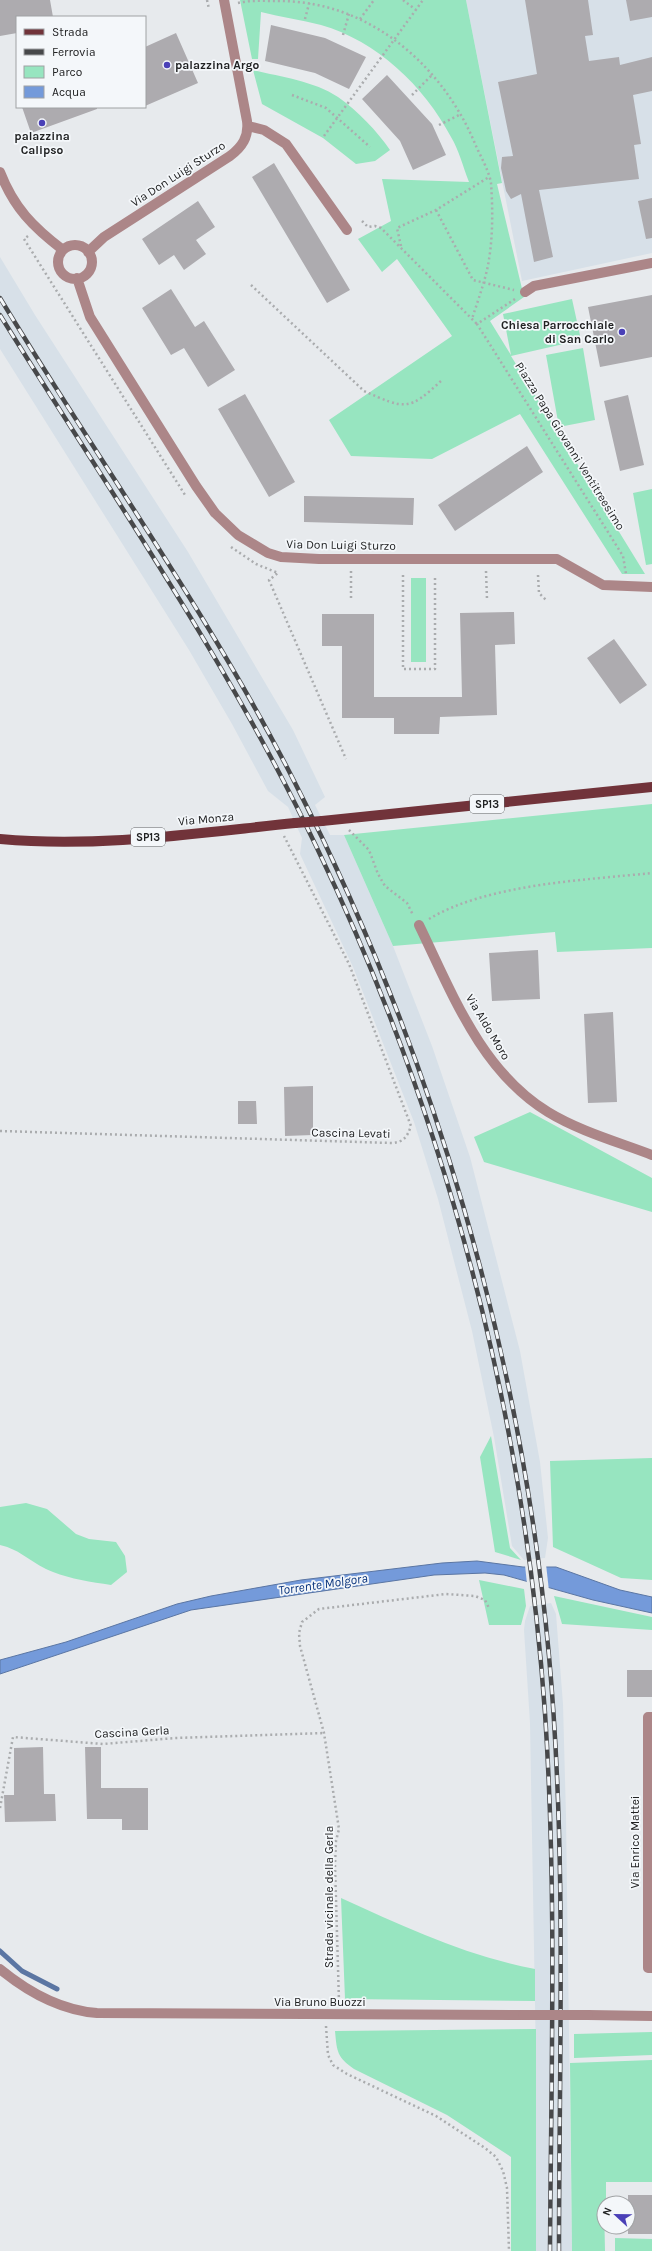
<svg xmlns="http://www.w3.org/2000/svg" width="652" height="2251" font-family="Karla,sans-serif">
	<rect width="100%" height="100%" fill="#e7eaed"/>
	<path fill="#d7e0e8" d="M466,0H652V253L522,281Z
		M0,257L35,315L188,552L293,730L325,797L315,805L330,835H344L393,946L432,1046L470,1157L520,1351L540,1462L548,1538L545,1558L524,1560L512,1546L494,1437L472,1331L438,1199L414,1122L353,967L300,854L302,838L288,807L268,791L232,724L189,650L0,349Z
		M551,1603L556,1614L563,1704L566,1816L572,2251H536V2060L530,1723L524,1630L525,1621L530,1606Z"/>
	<path fill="#97e5c0" d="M240,0H466L502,183L497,184L524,297L490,321L511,355L503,314L572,299L581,340L511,356L645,574H622L520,414L432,459L351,456L329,420L452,336L397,259L382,272L358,239L391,221L382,179L469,182C463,167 459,150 451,137C424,86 377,41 321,25C301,20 281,17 261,12L258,59H252Z
		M253,70C281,77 314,81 338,97C358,111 377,131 390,150L375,161L356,164L323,138L262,104Z
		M583,348L595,420L559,427L546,355Z
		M652,489V564L646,565L633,493Z
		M411,578H426V662H411Z
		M652,804V948L557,952L555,932L393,946L344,835Z
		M530,1112L652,1178V1212L484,1162L474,1137Z
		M491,1436L510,1548L521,1560L495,1552L480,1457Z
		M652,1458V1580L621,1578L553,1547L550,1461Z
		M26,1503L47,1509L76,1534L89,1539L116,1542L125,1556L127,1572L111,1585C91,1582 71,1579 53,1572C34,1565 20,1549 0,1545V1507Z
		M479,1580L524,1589L526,1606L521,1625H489Z
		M554,1596L652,1617V1630L562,1624Z
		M341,1898C405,1927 466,1956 535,1969V2001L345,1999Z
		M536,2029V2251H511V2157L447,2115L354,2069C337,2057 337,2052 335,2031Z
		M652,2032V2055L574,2058V2034Z
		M652,2060V2182H606V2203H604L605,2251H572L570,2063Z
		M615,2238L652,2239V2251H615Z"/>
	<path fill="#749ada" stroke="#5b76a3" d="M477,1561L523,1567H556L620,1590L652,1597V1613L593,1600L504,1575L485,1573L434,1575L191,1610L0,1674V1660L66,1642L177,1604L211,1596L301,1580L442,1563Z"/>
	<path fill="#e7eaed" d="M546,1564L549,1591L527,1584L525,1565Z"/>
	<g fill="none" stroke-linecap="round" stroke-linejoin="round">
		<path stroke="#5b76a3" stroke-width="5" d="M0,1951L22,1971L57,1989"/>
	</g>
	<path fill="#adabaf" d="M0,0H50L53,17H17V33L0,36Z
		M525,0H588L593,35L585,36L589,61L619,57L620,65L652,57V91L633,95L641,144L634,145L639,179L539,190L553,257L534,262L521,194L511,199L506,191L501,168L502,157L513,156L498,82L537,74Z
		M626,0H652V17L630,21Z
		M271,25L325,38L366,57L349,89L315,73L265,61Z
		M176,33L198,83L145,106V47Z
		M387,75L432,124L446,155L413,170L400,141L362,99Z
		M22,107H97V109L31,133Z
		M274,163L350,290L327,303L252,177Z
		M652,198V238L646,239L638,201Z
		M198,201L215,227L196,240L206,254L184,270L174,255L159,265L142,239Z
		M171,289L195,327L204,321L235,370L208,387L184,348L171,355L142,308Z
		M652,295V357L600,367L588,307Z
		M245,394L295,482L269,497L218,409Z
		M628,395L644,465L620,471L604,401Z
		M527,446L543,472L455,531L438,505Z
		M304,496L414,498L413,525L304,522Z
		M514,612L515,644L495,645L497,715L440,717L439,734H394V718H342V646H322V614H374V697H462L460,613Z
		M614,639L647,685L620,704L587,658Z
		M538,950L540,999L492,1001L489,953Z
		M613,1012L617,1102L588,1103L584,1014Z
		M313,1086V1135L285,1136L284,1087Z
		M238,1101H256L257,1124H238Z
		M627,1670H652V1697H627Z
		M43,1747L44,1794H55L56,1821L5,1822L4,1795H14V1748Z
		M85,1747H101V1788H148V1830H122V1819H87Z
		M628,2195H652V2234H628Z"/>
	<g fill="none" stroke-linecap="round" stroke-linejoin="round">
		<path stroke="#aaacae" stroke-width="2.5" stroke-dasharray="2 3" stroke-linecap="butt" d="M207,0L209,9
			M403,0L416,10
			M238,3C250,0 264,1 277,1C368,0 443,65 476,146C481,157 489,171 491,183C493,211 493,243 487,270C483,287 477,303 472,319
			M305,19L310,0
			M360,19L374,0
			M343,35L349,14
			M292,95L326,108L370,147
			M412,95L433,74
			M439,125L461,114
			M324,136L423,0
			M436,210L473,280L514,290
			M362,221L368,227L375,226L381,228L477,324
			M28,236L24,239L185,495
			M401,246L397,228L436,210L489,177
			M251,285L364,391C405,409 408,412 442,380
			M515,299L477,324L623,556L626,574
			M231,547L256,564L278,573L269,580L346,759
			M351,571V601
			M486,571L487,599
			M403,575V669H435V575
			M538,575L539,593L547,601
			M349,830L369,850L378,874L385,886L407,903L413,915
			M429,919C487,884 585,880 652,873
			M0,1131L392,1143C404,1142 407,1137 411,1126L349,964L284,836
			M0,1808L13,1737L103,1744L175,1738L324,1733
			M339,2002L335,1865L336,1841L339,1829L324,1733L300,1646L299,1633L302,1622L319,1609L446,1594L475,1596L485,1600L489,1608
			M326,2026L328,2055L333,2065L347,2074L436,2116L485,2148L496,2157L503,2171L507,2188L509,2251"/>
		<path stroke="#ac8688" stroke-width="10" d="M248,126L264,130L286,144L347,230
			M0,172C14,208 33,227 63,250
			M58 262a17 17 0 1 1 34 0a17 17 0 1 1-34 0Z
			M88,252L104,237L230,156C242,147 249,137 247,121L224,0
			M77,278L90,317L196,486L215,513L238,535L268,553L281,557L319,559H557L603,585L652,587
			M525,292L534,286L652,263
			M419,925C452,993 481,1071 548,1112C579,1131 618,1142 652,1155
			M652,1717H648V1968H652
			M0,1969C28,1992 60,2010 97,2013L523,2015
			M588,2015L652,2016"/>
		<path stroke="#71333a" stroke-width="10" d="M322,821L652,787
			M0,839C99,848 197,833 295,823"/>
		<g stroke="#47484a" stroke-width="4.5">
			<path id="rail" d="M0,298C97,459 208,612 293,779C433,1052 521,1351 549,1656C567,1853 559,2053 559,2251
				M0,315C109,491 228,661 317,848C447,1119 524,1414 545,1713C557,1892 551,2072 550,2251"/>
		</g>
		<use href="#rail" stroke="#f4f7fa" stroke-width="3" stroke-dasharray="9" stroke-linecap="butt"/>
		<path stroke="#ac8688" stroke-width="10" d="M523,2015H588"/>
		<path stroke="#71333a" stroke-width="10" d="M295,823L322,821"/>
	</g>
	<g fill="#4a40b7" stroke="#f4f7fa" stroke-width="1.5">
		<circle cx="167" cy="65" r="4"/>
		<circle cx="42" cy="123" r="4"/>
		<circle cx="622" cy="332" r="4"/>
	</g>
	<g text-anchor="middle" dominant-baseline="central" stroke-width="3.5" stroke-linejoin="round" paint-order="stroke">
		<g fill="#f4f7fa" stroke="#606264" stroke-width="1">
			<rect x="470" y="795" width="34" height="18" rx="3"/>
			<rect x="131" y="828" width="34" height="18" rx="3"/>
		</g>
		<g font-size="11" font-weight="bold" fill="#212223">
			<text x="487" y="804">SP13</text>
			<text x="148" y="837">SP13</text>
		</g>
		<g font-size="12" font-weight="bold" fill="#212223" stroke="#f4f7fa" text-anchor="start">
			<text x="175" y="65">palazzina Argo</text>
			<text x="42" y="136" text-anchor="middle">palazzina<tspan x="42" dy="14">Calipso</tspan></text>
			<text x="614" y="325" text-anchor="end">Chiesa Parrocchiale<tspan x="614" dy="14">di San Carlo</tspan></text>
		</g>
		<g font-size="12" fill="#212223" stroke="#f4f7fa">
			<text transform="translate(178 174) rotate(-33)">Via Don Luigi Sturzo</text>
			<text transform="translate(570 446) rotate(58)">Piazza Papa Giovanni Ventitreesimo</text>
			<text transform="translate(341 545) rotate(1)">Via Don Luigi Sturzo</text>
			<text transform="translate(206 819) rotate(-5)">Via Monza</text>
			<text transform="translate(488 1027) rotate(59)">Via Aldo Moro</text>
			<text transform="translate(351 1133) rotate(1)">Cascina Levati</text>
			<text transform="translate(132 1732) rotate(-3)">Cascina Gerla</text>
			<text transform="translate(635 1842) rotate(-90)">Via Enrico Mattei</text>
			<text transform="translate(329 1897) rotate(-90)">Strada vicinale della Gerla</text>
			<text x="320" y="2002">Via Bruno Buozzi</text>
		</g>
		<g font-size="13" font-style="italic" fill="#06317b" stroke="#f4f7fa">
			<text transform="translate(323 1584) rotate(-8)">Torrente Molgora</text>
		</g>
	</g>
	<rect x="16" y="16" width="130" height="92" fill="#f4f7fa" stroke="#a0a2a4"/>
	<rect x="24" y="29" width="20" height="6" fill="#71333a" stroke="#a0a2a4"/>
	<text x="52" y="36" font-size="12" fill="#212223">Strada</text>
	<rect x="24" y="49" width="20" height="6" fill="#47484a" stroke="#a0a2a4"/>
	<text x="52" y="56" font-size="12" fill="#212223">Ferrovia</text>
	<rect x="24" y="66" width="20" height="12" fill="#97e5c0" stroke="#a0a2a4"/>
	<text x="52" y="76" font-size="12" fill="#212223">Parco</text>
	<rect x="24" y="86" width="20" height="12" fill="#749ada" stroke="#a0a2a4"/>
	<text x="52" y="96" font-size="12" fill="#212223">Acqua</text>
	<g transform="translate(616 2215) rotate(292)"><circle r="19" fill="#f4f7fa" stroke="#a0a2a4"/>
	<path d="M0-3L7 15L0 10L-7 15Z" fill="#4a40b7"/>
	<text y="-6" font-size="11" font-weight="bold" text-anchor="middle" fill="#212223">N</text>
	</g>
</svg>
